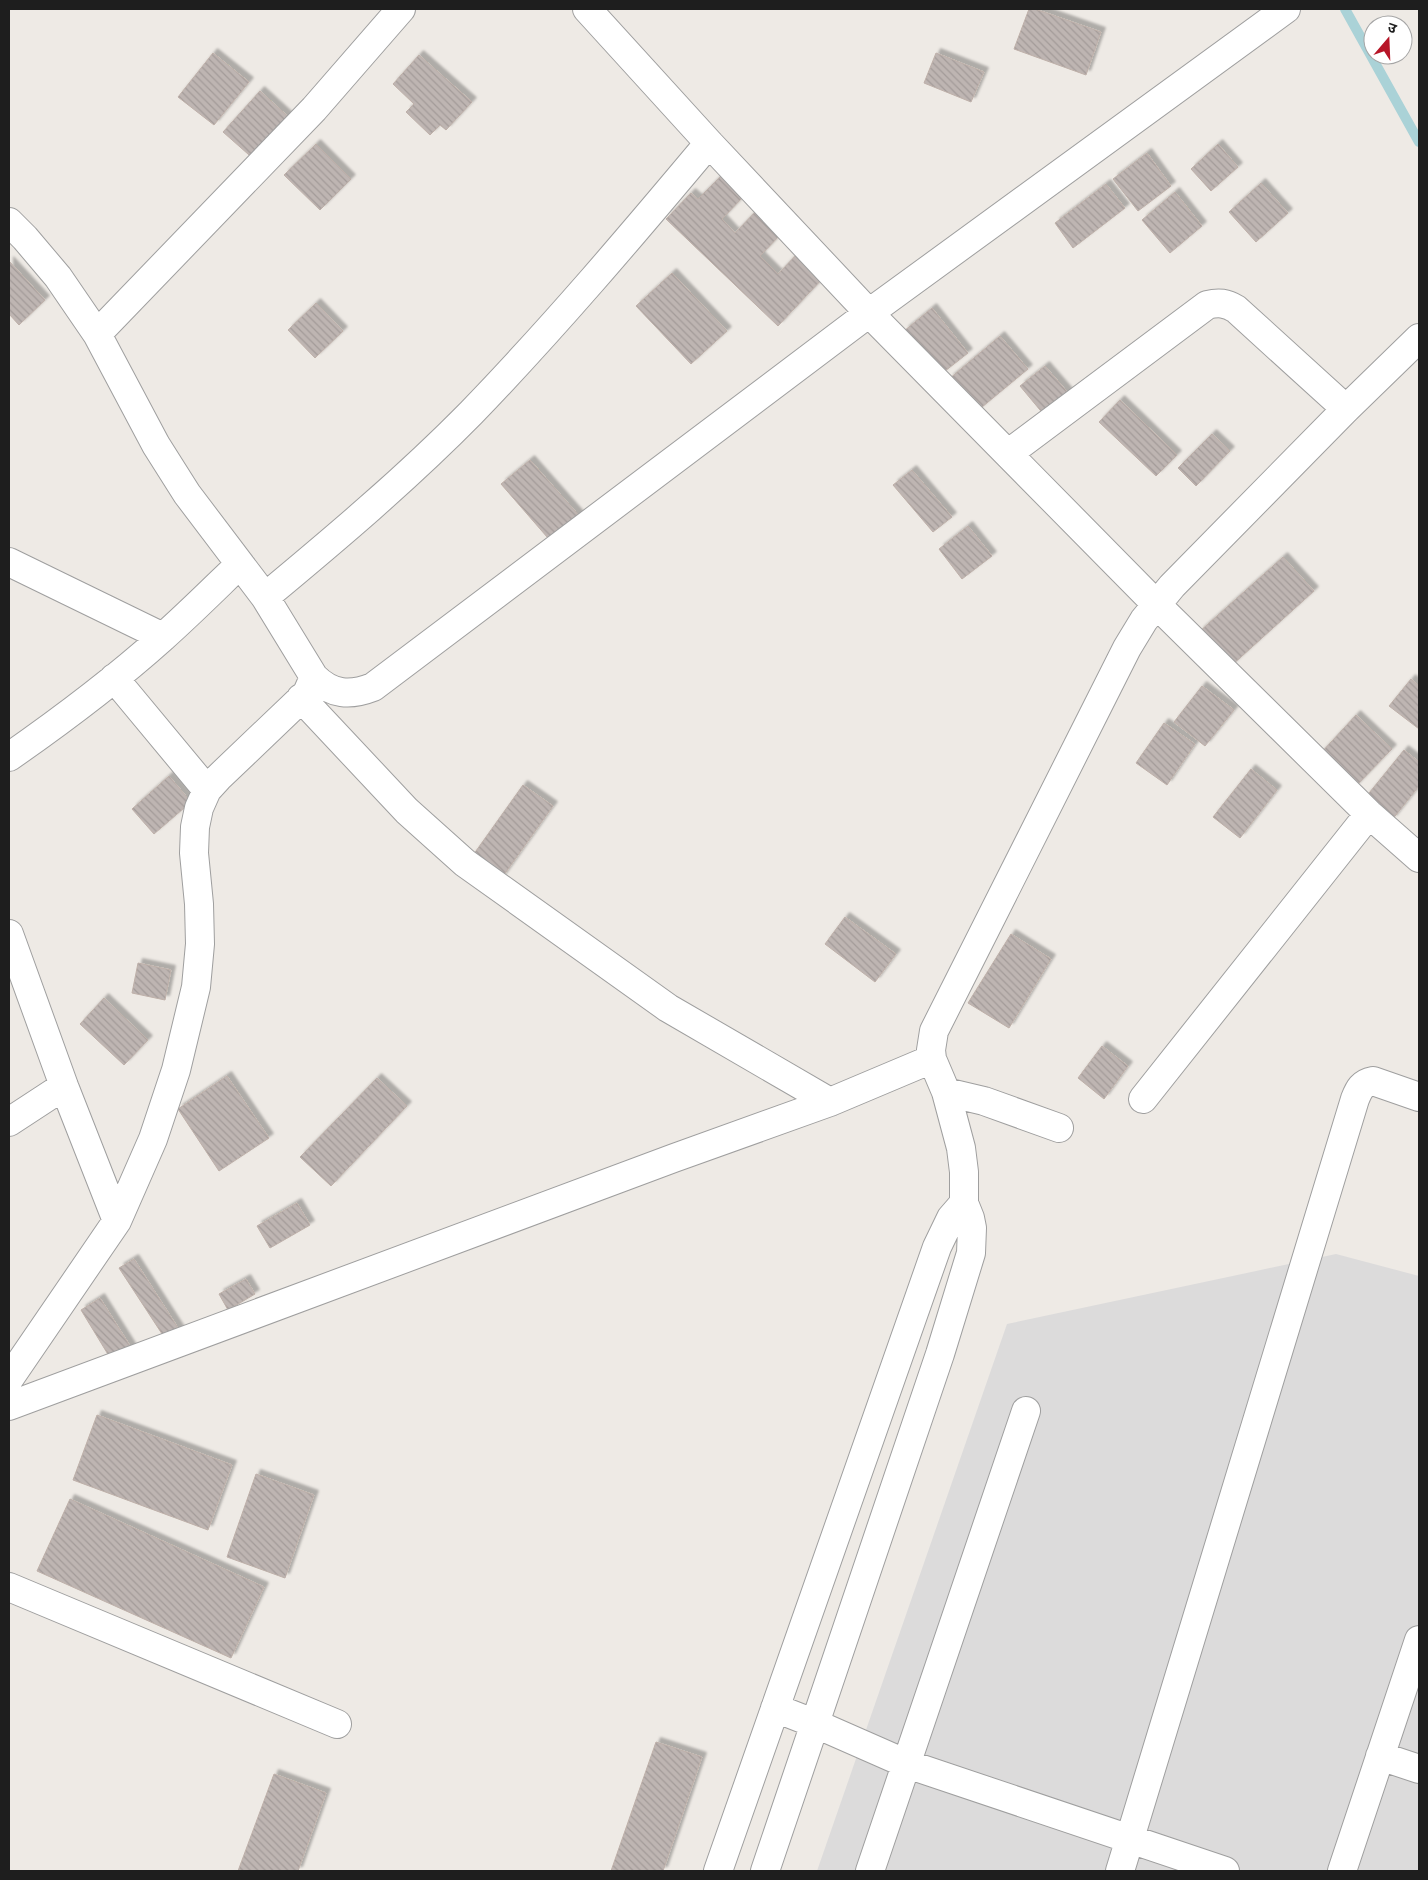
<svg xmlns="http://www.w3.org/2000/svg" width="1428" height="1880" font-family="Raleway,'Noto Sans Devanagari',sans-serif">
	<defs>
		<pattern id="building-back-hatch" width="6" height="6" patternUnits="userSpaceOnUse" patternTransform="scale(1.25)"><rect width="6" height="6" fill="#beb5b2"/><path d="M-1 5l2 2M0 0l6 6M5-1l2 2" fill="none" stroke="#a39b99"/></pattern>
		<filter id="shadow"><feDropShadow dx="4.5" dy="-4.5" stdDeviation="1" flood-color="#0004"/></filter>
	</defs>
	<rect width="100%" height="100%" fill="#eeeae5"/>
	<path fill="#dcdbdb" d="M1336,1254L1419,1276V1871H817L1007,1324Z"/>
	<g fill="none" stroke-linecap="round" stroke-linejoin="round">
		<path stroke="#aad2d7" stroke-width="10" d="M1345,9L1419,142"/>
	</g>
	<path fill="url(#building-back-hatch)" stroke="#beb0a9" filter="url(#shadow)" d="M1029,9H1035L1101,32L1086,75L1014,49Z
		M213,53L249,82L214,125L178,97Z
		M936,53L984,72L971,102L924,83Z
		M419,55L472,102L446,130L440,125L430,135L406,112L414,104L393,84Z
		M260,91L294,122L257,162L223,132Z
		M316,144L351,179L320,210L284,175Z
		M1218,144L1238,167L1211,191L1191,169Z
		M1147,153L1171,186L1138,211L1113,179Z
		M723,174L745,195L722,219L735,233L758,209L783,232L760,256L778,274L799,252L825,276L778,326L666,219L691,193L698,199Z
		M1261,183L1288,213L1256,242L1229,212Z
		M1106,184L1125,208L1073,248L1055,223Z
		M1175,192L1202,226L1170,253L1142,220Z
		M9,261L45,300L19,325L9,314Z
		M672,273L727,331L691,364L636,306Z
		M316,303L343,331L315,358L288,330Z
		M932,308L968,353L940,375L904,331Z
		M1000,336L1028,369L976,412L949,379Z
		M1045,366L1070,395L1045,416L1020,386Z
		M1120,400L1177,455L1156,476L1099,422Z
		M1212,434L1230,451L1196,486L1178,468Z
		M530,460L583,520L554,545L501,484Z
		M912,470L952,517L933,532L893,485Z
		M968,526L992,556L962,579L939,549Z
		M1283,557L1314,591L1231,666L1199,632Z
		M1411,679L1419,686V729L1389,706Z
		M1202,686L1234,710L1205,746L1174,722Z
		M1356,715L1392,749L1354,788L1319,755Z
		M1164,723L1195,744L1167,785L1136,763Z
		M1404,750L1419,762V786L1392,820L1365,798Z
		M1251,769L1277,790L1240,838L1213,817Z
		M169,776L191,802L154,834L132,809Z
		M523,785L553,806L501,879L471,858Z
		M845,917L896,954L875,982L825,944Z
		M1011,934L1051,959L1009,1028L968,1003Z
		M138,963L171,970L165,1000L132,993Z
		M104,998L148,1040L124,1065L80,1024Z
		M1102,1046L1128,1066L1104,1099L1078,1078Z
		M227,1076L269,1138L219,1171L178,1109Z
		M377,1078L407,1106L331,1186L300,1157Z
		M297,1203L310,1225L270,1248L257,1226Z
		M134,1259L180,1331L166,1340L119,1268Z
		M246,1279L255,1294L228,1310L219,1294Z
		M100,1298L132,1349L112,1361L81,1310Z
		M97,1415L232,1465L208,1530L73,1480Z
		M256,1474L314,1495L285,1578L227,1557Z
		M70,1499L264,1587L231,1658L37,1571Z
		M656,1742L702,1757L663,1871H611Z
		M274,1774L326,1793L298,1871H238Z"/>
	<g fill="none" stroke-linecap="round" stroke-linejoin="round">
		<g stroke="#9f9f9f" stroke-width="30">
			<path id="minor" d="M587,9L709,143L869,313L1156,604L1369,814L1419,858
				M9,222L25,238L58,277L97,334L156,445L187,494L265,597L314,677C332,695 350,696 373,687L869,313L1286,9
				M97,334L314,109L401,9
				M1009,453L1207,305C1219,302 1226,303 1236,309L1346,409
				M9,562L163,637
				M265,597C336,538 406,479 471,413C554,327 632,235 709,143
				M114,678L207,790
				M301,698L407,811L465,863L668,1008L830,1102
				M9,757C62,720 114,681 162,638C189,614 214,589 240,564
				M9,934L64,1086L117,1221
				M946,1092L984,1101L1059,1128
				M1143,1099L1369,814
				M9,1122L64,1086
				M9,1379L117,1221L153,1139L176,1070L196,987L200,944L199,904L194,853L195,827L199,808L207,790L218,778L307,693L314,677
				M9,1406L674,1158L830,1102L932,1059
				M9,1587L337,1724
				M775,1708L816,1724L907,1764L1225,1871
				M1380,1756L1419,1769
				M718,1871L937,1247L951,1218L964,1203
				M765,1871L940,1354L971,1253L972,1228L970,1218L964,1203V1172L961,1148L946,1092L932,1059L931,1050L934,1031L1127,648L1144,620L1172,586L1346,409L1419,338
				M870,1871L1026,1411
				M1120,1871L1355,1099C1359,1089 1362,1083 1373,1081L1419,1097
				M1342,1871L1419,1640"/>
		</g>
		<use href="#minor" stroke="#fff" stroke-width="28"/>
	</g>
	<rect width="1428" height="1880" fill="none" stroke="#1e1e1e" stroke-width="20"/>
	<g transform="translate(1388 40) rotate(19)"><circle r="24" fill="#ffffff" stroke="#a5a5a5"/>
	<path d="M0-4L9 19L0 12L-9 19Z" fill="#b71527"/>
	<text y="-8" font-size="14" font-weight="bold" text-anchor="middle" fill="#1e1e1e">उ</text>
	</g>
</svg>
